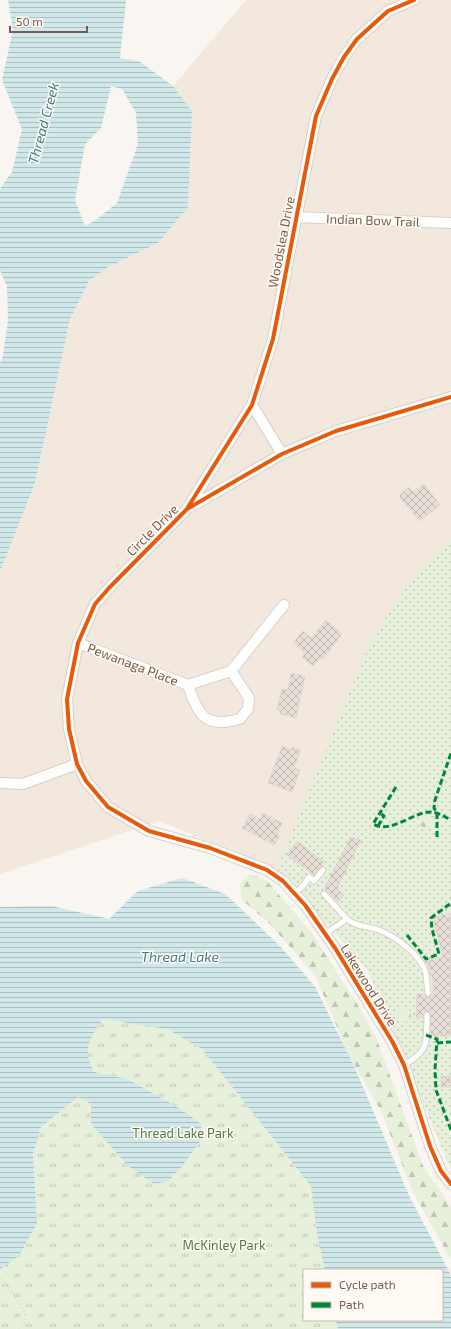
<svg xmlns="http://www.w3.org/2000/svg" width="451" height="1329" font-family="'Exo 2',sans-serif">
	<defs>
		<pattern id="grass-dots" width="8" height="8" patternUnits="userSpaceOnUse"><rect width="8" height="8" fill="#e7f0db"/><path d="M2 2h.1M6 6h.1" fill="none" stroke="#c0c6b4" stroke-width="1.8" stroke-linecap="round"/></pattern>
		<pattern id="forest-firs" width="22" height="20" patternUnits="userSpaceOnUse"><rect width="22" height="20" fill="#e7f0db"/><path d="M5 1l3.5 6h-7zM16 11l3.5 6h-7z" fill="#c0c6b4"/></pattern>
		<pattern id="park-tufts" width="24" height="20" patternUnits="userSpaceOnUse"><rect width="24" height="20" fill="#e7f0db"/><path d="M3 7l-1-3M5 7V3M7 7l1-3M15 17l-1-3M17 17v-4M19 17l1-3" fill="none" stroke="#c0c6b4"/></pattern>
		<pattern id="water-rules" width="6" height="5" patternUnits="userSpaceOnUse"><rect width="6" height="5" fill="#d0e8ea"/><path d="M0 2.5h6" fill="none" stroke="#aebfc0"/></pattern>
		<pattern id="building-cross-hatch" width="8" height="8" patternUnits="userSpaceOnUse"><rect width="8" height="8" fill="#e6ded7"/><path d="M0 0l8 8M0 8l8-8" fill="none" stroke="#bfb7b1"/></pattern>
	</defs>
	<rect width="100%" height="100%" fill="#f9f5f0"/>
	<path fill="#f2e8de" d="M246,0H451V539L417,573L386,617L364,657L277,869L159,821L0,874V572L35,483L70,319L89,281L108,267L158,243L190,128L192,111L173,86Z"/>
	<path fill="url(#grass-dots)" d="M451,539V1170L367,969L277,869L364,657L386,617L417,573Z"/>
	<path fill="url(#forest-firs)" d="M423,816H434V828L428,826L425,829L416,821Z
		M250,874L266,880L311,932L361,1010L376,1037L423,1166L451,1207V1260L412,1190L381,1111L349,1056L316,977L270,924L242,900L240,883Z
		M397 1015a7 7 0 1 1 14 0a7 7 0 1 1-14 0Z"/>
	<path fill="url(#park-tufts)" fill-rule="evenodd" d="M182,878L225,894L281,947L315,987L353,1064L410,1198L451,1275V1329H0V907L51,906L109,919L138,891ZM304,1270H442V1320H304Z"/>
	<path fill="url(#water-rules)" fill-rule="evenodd" d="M8,0H126L120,58L139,61L173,86L192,111L188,207L158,243L108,267L89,281L70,319L35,483L0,572V363L3,356L8,320L7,287L0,270V189L12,172L22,129L2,80L13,30ZM111,86L122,89L136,113L138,144L117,203L96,220L85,226L75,200L85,144L101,128Z
		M182,878L225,894L281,947L315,987L353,1064L410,1198L451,1275V1329H338L336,1320H442V1270H325L317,1234L311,1186L202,1049L167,1029L103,1019C89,1038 82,1050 94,1072L127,1079L174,1105L199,1122L204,1136L180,1169L168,1181L154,1184L128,1166L91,1124V1104L78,1097L41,1127L33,1154L37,1223L19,1256L0,1269V907L51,906L109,919L138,891Z"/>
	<path fill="url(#building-cross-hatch)" stroke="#e2d8d2" d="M424,484L440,505L419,521L399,496L409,487L413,492Z
		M326,620L342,634L323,659L321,657L313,666L302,657L305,653L293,643L303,631L311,638Z
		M291,673L305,676L296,718L280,714V711L277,710L282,689L288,690Z
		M282,746L291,750L292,747L301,750L294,768L300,770L292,792L268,783Z
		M263,813L282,823L277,834L280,836L274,845L242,828L250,814L260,819Z
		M351,837L361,840L337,889L344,895L338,902L324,889Z
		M297,841L324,862L314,875L287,855Z
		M451,913V1036H431L430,1013L425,1011L423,1018L416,1017L417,994H424L428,997L433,995V980L427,961L443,957L433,918Z
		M441,1076H451V1087H441Z"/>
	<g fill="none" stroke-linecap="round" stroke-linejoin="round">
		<g stroke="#d7d1cb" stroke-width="7">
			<path id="service" d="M294,894L303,886L309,877L314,881L323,870
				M324,894L347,919
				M325,934L347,919C356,927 365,926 376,929C394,935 422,955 426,974C427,980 427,987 428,993
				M404,1065C430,1050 426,1043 427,1015"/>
		</g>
		<g stroke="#d7d1cb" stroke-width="12">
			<path id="minor" d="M296,217L451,223
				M451,397L336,431L282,454L187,509L109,588L95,604L78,643L67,699L69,729L77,764L86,781L108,807L149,831L210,848L267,870L283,881L305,905L335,948L392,1041L404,1065L430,1146L441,1171L451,1184
				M252,405L282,454
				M188,507L252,405L273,339L316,116L332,79L344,57L357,39L388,11L414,0
				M78,643L188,685C199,717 205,728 240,719L248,709L249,698L231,671
				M188,685L231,671L284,605
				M0,783L23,784L77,764"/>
		</g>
		<path stroke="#dcd5d0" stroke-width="2" stroke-dasharray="1 3" stroke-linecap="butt" d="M0,1279C6,1281 24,1307 25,1315C26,1320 23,1326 19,1329"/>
		<use href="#service" stroke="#fefefd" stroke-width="5"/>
		<use href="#minor" stroke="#fefefd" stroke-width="10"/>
		<path stroke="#00873e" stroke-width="3" stroke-dasharray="6 3" stroke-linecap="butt" d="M396,787L373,824C391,834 411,813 430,812C438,812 445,817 451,820
			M378,826L384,816L380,813
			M437,837V813L434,808L435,800L451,753
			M407,935L426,959L439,954L432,929L431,918L451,903
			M426,1035L437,1039L435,1070L436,1090L451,1130
			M437,1043L451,1042"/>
		<g stroke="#fffaf3" stroke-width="6">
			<path id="cycleway" d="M451,397L336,431L282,454L187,509L109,588L95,604L78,643L67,699L69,729L77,764L86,781L108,807L149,831L210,848L267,870L283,881L305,905L335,948L392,1041L404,1065L430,1146L441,1171L451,1184
				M188,507L252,405L273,339L316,116L332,79L344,57L357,39L388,11L414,0"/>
		</g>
		<use href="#cycleway" stroke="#e8590c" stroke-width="4"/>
	</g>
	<g text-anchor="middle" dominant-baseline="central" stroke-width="3" stroke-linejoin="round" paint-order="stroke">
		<g font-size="13" fill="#7a5c4d" stroke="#fffaf3">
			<text transform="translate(373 220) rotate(2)">Indian Bow Trail</text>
			<text transform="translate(281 242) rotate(-79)">Woodslea Drive</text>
			<text transform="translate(152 530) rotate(-45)">Circle Drive</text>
			<text transform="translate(133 664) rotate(21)">Pewanaga Place</text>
			<text transform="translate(369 985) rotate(58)">Lakewood Drive</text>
		</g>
		<g font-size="13" fill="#537a41" stroke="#fffaf3">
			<text x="183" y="1133">Thread Lake Park</text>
			<text x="224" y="1245">McKinley Park</text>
		</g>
		<g font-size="14" font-style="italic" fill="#437c86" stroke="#fffaf3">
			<text transform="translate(43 123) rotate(-75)">Thread Creek</text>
			<text x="180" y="956">Thread Lake</text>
		</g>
	</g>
	<rect x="303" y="1269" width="140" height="52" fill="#fffaf3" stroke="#cabbb1"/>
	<rect x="311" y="1282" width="20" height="6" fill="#e8590c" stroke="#cabbb1"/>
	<text x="339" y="1289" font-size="12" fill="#7a5c4d">Cycle path</text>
	<rect x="311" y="1302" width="20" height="6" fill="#00873e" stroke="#cabbb1"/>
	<text x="339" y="1309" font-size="12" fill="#7a5c4d">Path</text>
	<path d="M10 26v6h77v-6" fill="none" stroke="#7a5c4d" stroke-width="2"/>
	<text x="16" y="26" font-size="12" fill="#7a5c4d" stroke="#fffaf3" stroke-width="3" paint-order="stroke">50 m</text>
</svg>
